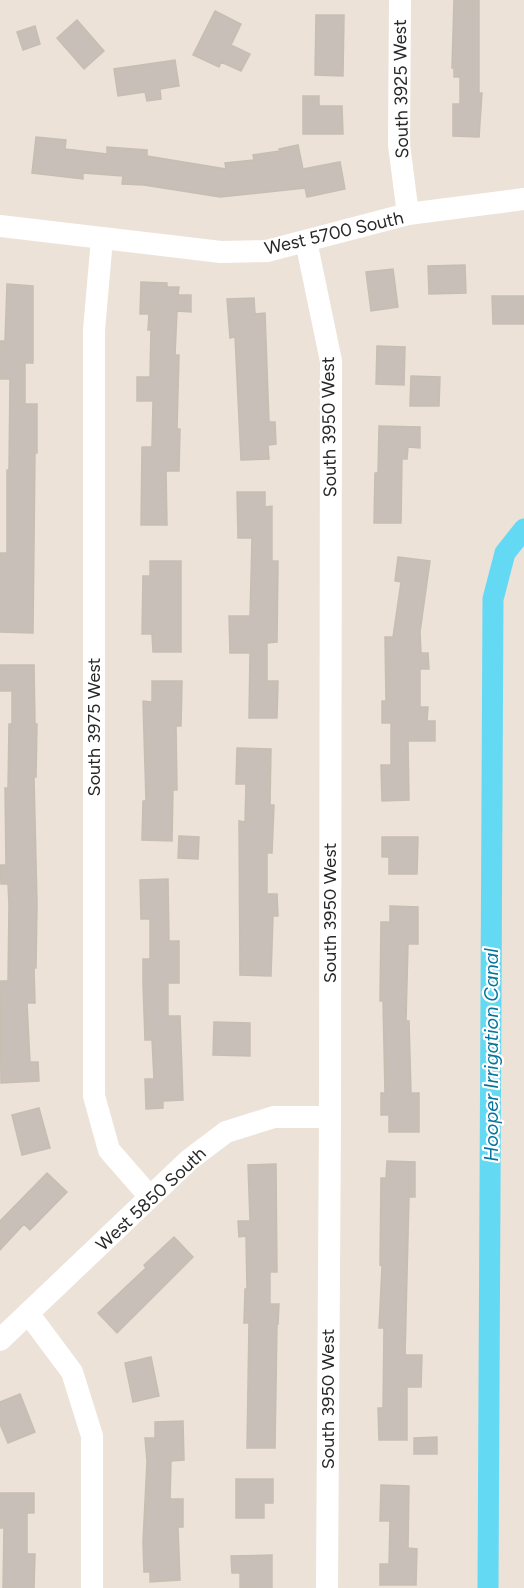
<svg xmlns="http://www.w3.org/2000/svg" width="524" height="1588" font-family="Figtree,sans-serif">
	<rect width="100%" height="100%" fill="#ece2d8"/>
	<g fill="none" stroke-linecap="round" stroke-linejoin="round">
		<path stroke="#64d9f4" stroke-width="21" d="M488,1588L493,599L505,553L524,529"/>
	</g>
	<path fill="#c7bfb8" stroke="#c7beb2" stroke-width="1.5" d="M454,0H479V93H482L479,137L453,136V104H460V77H454V68H452Z
		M215,11L241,24L231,45L250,54L241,71L221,62L219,67L193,55Z
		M316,15H344L343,76L315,75Z
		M77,20L104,51L84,69L57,38Z
		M35,26L40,44L23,50L17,32Z
		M175,60L179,86L160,89L161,99L147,101L145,92L118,96L114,69Z
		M303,96H319V106H342L343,134H303Z
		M36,137L66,140L65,149L107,154V147L147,150V156L226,169L225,163L254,160L253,155L280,151L279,149L298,145L303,169L340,162L345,189L307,197L305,188L220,197L144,185L122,184L123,176L83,173V179L32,173Z
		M465,265L466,293L429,294L428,266Z
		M393,269L398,307L371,311L366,272Z
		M141,282L167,283V287H179L178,295H191V312L177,311L175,355H179L177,429H180L179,471H166L167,525H141L142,447H152L153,401H137V377H150L151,330H148L149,314H140Z
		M7,284L33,286V363H25V404H37V453H35L33,633L0,632V553H7V470H9L10,379H0V341H5Z
		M492,296H524V324H493Z
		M254,298L255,314L265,313L269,422H275L276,444L268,445L269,459L241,460L235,337L230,338L227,299Z
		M377,346L405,347L404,385L376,384Z
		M411,376L440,377L439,406H410Z
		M379,426L420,427V448L408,447L407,459H402L401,523H374L375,473H378Z
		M237,492H265V507L272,506V561H278L277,642L267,643V681H278L277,718H249L250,653H230L229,616H250L252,538H238Z
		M398,557L430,561L420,632L421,653H428L429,669H420V707H428L427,721H435V741H408L409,800L382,801L381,765H391V723H382V701H386L385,637H393L401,582L395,581Z
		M150,561H181V652H153L152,634H142L143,576H150Z
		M0,665H34L35,724H37L36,777H34L37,904L36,968H34L35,1003H27L30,1062H38L39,1081L1,1083L0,981H8L9,905L8,884H1L0,865H6L5,788H8L9,724H12V691H0Z
		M152,681H182L181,726H176L177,790H173L172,841L142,840L143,801H146L143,701L152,702Z
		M237,748L271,749L270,805H274L272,853H267V894H277L278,916H273L271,976L240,975L239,821L245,822L246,784H236Z
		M179,836L199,837L198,859L178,858Z
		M382,837H418L417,874H389V857H382Z
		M168,879L169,941H179V983H168V1016H180L183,1100L163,1101V1108L146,1109L145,1079H154L152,1040H145L143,983V959H150V919H141L140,880Z
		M390,906L418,907V944H408L406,1021H409L411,1093H419V1132H389V1115H381V1093H385L383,1001H380L381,922H390Z
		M214,1022L250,1023V1056L213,1055Z
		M39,1108L50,1148L22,1155L12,1115Z
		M387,1161L415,1162V1197H409L405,1355H422L421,1387H407V1440H379L378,1408H383L384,1328H379L382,1266L380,1265L381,1178H386Z
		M276,1164L277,1272H270V1304H279L278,1324H277L275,1448H247L249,1323H244L245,1289H247L246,1236L239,1237L238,1221H250L248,1165Z
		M47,1173L67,1192L30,1230L24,1224L0,1250V1221Z
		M174,1237L193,1257L117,1333L98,1313L146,1268L144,1265Z
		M151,1357L159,1396L133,1402L125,1363Z
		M20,1394L35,1432L8,1443L0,1424V1402Z
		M183,1421L184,1460L171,1461L170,1499H183V1527H178L180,1580L150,1582V1572H144L143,1542L147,1461L145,1438H155V1422Z
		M437,1437V1454H414V1438Z
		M236,1479H273V1503H264V1518H236Z
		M381,1485L409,1486L408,1548L417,1549L416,1585H380V1564H389L390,1521H380Z
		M0,1493H34V1513H27V1554H35L34,1588H3L4,1528H0Z
		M272,1555V1588H240V1573H232L231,1556Z"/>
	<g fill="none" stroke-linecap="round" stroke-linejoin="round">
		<path stroke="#fff" stroke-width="22" d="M400,0L399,145L408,214
			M0,226L221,252L267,251L408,214L524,199
			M102,239L94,330V1096L109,1150L150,1197
			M306,241L331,361L330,1117L327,1588
			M28,1313L72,1372L92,1436V1588
			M0,1340L189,1160L226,1132L274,1117H330"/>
	</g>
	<g text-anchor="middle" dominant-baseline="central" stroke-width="4.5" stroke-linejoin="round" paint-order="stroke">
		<g font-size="18" fill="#282828" stroke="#fff">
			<text transform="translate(401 89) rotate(-91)">South 3925 West</text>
			<text transform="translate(334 233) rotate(-13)">West 5700 South</text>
			<text transform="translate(329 427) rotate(-91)">South 3950 West</text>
			<text transform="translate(94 727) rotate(-90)">South 3975 West</text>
			<text transform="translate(330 913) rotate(-90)">South 3950 West</text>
			<text transform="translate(151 1199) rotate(-43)">West 5850 South</text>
			<text transform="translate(328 1399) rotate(-90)">South 3950 West</text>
		</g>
		<g font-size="20" font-style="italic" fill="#06759e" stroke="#fff">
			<text transform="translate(491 1055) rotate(-90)">Hooper Irrigation Canal</text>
		</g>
	</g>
</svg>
